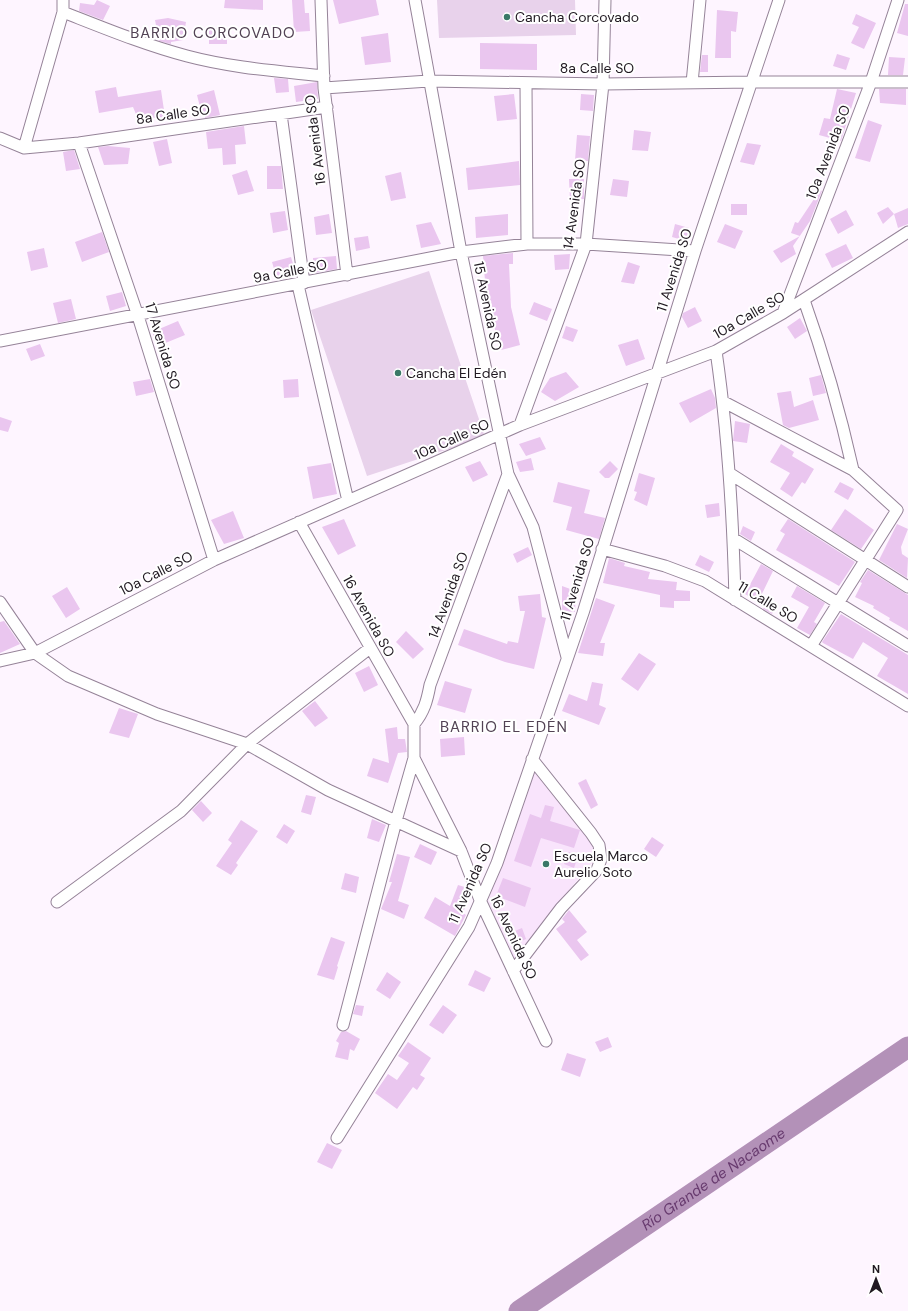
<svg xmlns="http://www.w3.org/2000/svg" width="908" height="1311" font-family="'DM Sans',sans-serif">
	<rect width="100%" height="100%" fill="#fef5ff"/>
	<path fill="#f9e4fc" d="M534,772L589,838L596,851V859L586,869L514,960L488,901Z"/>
	<path fill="#e8d2eb" d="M437,0H575L576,35L439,38Z
		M429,271L485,437L367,476L311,310Z"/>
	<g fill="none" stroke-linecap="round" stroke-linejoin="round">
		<path stroke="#b391b8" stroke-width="21" id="s1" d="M519,1311L908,1047"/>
	</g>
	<path fill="#eac6ef" d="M97,0L110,6L103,20L79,11L80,3L94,5Z
		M225,0H263V10L224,8Z
		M292,0H304L305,13H309L310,31L294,32Z
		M333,0H376L379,15L339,24Z
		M905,4H908V36L897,33Z
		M717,10L738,12L736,32L731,31V58H715Z
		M856,14L876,23L864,49L851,43L859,27L852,24Z
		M168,18L186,22L183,40L171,42V44L159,41L155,20Z
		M209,28H227V44H209Z
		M388,33L391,62L365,65L361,37Z
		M480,43L537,44V70L480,69Z
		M837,54L850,58L846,70L833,66Z
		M702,55H708V72H700Z
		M889,57L905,58L903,75H888Z
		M274,78L288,79L289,92L276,93Z
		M317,82L318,99L296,102L294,86Z
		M116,87L118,97L161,90L165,117L138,119L133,107L99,113L95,91Z
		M837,89L856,93L841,141L819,135L824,118L830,119Z
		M879,89H906V105L880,103Z
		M214,90L220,115L205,118V115H202L197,95Z
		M514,94L517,119L497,121L494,96Z
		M581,94L594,95L593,111L580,110Z
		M868,120L882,125L870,162L855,158Z
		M244,126L246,144L235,145L236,164L223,165L222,148L208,149L206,132Z
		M634,130L651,132L648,151L632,150Z
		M577,135L590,136L588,161L575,160Z
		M167,139L172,163L159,166L153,142Z
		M747,143L761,145L754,165L740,162Z
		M108,146L130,148L128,164L104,165L98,147Z
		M74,150L80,169L66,171L63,152Z
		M519,161L520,185L468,190L466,168Z
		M267,166H281L283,189H267Z
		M247,170L254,191L238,195L232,175Z
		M401,172L406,198L391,201L385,176Z
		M569,179H584V199L570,200Z
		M613,179L629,181L627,197L610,195Z
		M820,190L822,191L810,221L793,246L796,254L781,263L773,251L800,236L791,233L795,222L798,223Z
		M731,204H747V215H731Z
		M888,207L894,214L883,224L877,213Z
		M908,208V224L898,228L894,214Z
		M846,210L854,225L838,234L830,219Z
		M285,211L288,230L273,233L270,213Z
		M329,214L332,233L316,235L314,217Z
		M508,214V235L476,238L475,217Z
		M431,222L441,244L421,248L416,225Z
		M675,224L689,228L686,241L672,237Z
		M725,224L743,231L735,249L717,242Z
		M102,232L109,252L82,262L75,242Z
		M368,236L370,248L356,251L354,238Z
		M846,244L853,258L832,268L825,254Z
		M44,248L48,267L31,271L27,252Z
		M513,253V264H509L511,307L520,345L501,350L493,323H490L487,305L483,256Z
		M570,254L569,269L555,270L554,255Z
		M336,256L337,269L314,273L313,258Z
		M291,257L296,274L277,279L272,262Z
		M628,262L640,266L634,284L621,282Z
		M122,292L126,306L110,311L106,296Z
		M71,299L76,319L58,323L53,303Z
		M534,302L552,309L547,321L529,314Z
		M695,307L702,321L688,328L682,317L683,313Z
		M800,318L807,331L795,339L787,327Z
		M178,321L185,335L158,346L152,332Z
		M566,326L578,330L573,342L562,338Z
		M638,339L645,359L626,366L618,345Z
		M40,344L45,356L31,361L26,349Z
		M566,372L579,387L555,401L541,392L550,378Z
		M821,375L826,393L813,396L809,378Z
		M150,379L154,392L136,396L133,382Z
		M298,379L299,397L284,398L283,380Z
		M711,389L715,398L716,408L690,423L679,403Z
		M791,391L794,407L813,400L819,420L789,428L783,425L777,393Z
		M0,417L12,421L8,432L0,430Z
		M735,421L750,424L747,443L733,441Z
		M540,437L546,449L526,456L519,444Z
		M781,444L794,452L792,456L814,469L805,484L802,482L792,497L780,489L790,473L770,462Z
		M531,458L534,470L520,472L516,462Z
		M480,461L488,475L473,482L465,467Z
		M610,461L618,469L609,478H605L599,472Z
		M331,463L337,494L313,499L307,467Z
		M639,473L655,478L647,506L634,500L637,492L634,491Z
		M558,482L590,490L584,513L605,518L599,539L566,530L572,507L553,502Z
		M840,482L854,489L848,500L834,492Z
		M719,503L720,516L707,518L705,505Z
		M845,509L874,530L861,549L831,530Z
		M233,511L244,538L224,544L211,520Z
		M344,519L356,546L338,555L322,527Z
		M788,519L855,562L839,586L776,550L785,534L780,531Z
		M897,524L908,529L901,547L902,554L908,558L907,578L879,560Z
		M743,526L755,532L751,541L740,534Z
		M528,547L532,555L517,563L513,554Z
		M700,555L714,562L709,572L695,565Z
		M609,558L625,563L624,566L650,572L648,579L677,582L676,590L690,591V601H674V608L660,607V595L603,583Z
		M761,564L773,571L758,602L745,594Z
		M868,570L908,595V631L889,620L890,618L873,608L874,606L855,597L862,583L860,582Z
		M562,586L576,591L575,612L562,611Z
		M797,586L825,603L814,622L817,624L810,635L797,628L809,607L791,597Z
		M67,587L80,609L66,618L52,596Z
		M540,594L542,617L546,618L534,669L505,662L458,645L464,629L507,644L508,641L518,643L525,611H520L518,596Z
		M596,598L615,605L600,643H605L603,656L578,653Z
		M768,599L777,604L772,614L763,609Z
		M841,614L908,655V694L877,676L888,658L863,642L853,659L823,643L822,642Z
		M4,621L20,644L0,653V622Z
		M406,631L424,649L413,659L396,642Z
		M639,653L656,664L638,691L621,679Z
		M369,666L378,685L364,692L355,673Z
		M445,681L472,689L465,713L437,705Z
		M592,682L603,684L599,705L606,708L599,725L562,711L569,694L587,701Z
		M315,701L328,718L315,727L302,711Z
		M119,708L138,714L129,738L109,733Z
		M397,727L398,739H405L407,752L398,753L388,783L367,776L373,758L389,763L385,729Z
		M464,737L465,755L441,757L440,739Z
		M586,779L598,805L591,809L578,783Z
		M306,795L316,797L311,815L301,812Z
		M201,801L212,813L203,822L192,810Z
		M545,805L554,807L550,821L580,830L574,848L541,838L531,867L514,861L530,814L541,818Z
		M372,819L386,825L379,842L367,838Z
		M241,820L258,831L236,863L238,865L231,875L216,866L232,843L228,840Z
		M284,824L295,831L287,844L276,837Z
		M652,837L664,845L656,857L644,849Z
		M420,844L437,852L431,865L414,857Z
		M569,852L578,856L574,868L564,864Z
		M397,854L410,857L398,901L409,905L404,919L381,909L392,882H389Z
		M345,873L359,877L356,893L341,889Z
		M503,878L531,888L525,907L496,896Z
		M458,885L468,888L470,894L463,913L466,915L455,936L424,918L435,897L450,906Z
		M569,910L587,932L577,940L589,955L581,961L556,929L565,922L562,919Z
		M522,928L526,939L513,945L508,934Z
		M331,937L345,942L337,966L338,967L334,980L317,975Z
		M475,970L491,978L484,992L468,985Z
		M387,972L401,982L390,999L376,990Z
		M356,1005L364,1006L362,1016L353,1014Z
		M443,1005L457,1015L443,1034L429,1025Z
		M346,1031L360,1039L354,1051L350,1049L348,1060L335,1057L339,1043L336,1041L341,1032Z
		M608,1037L612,1047L600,1052L595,1042Z
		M408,1042L431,1058L420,1075L425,1078L417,1090L413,1087L397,1109L375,1093L388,1074L397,1080L409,1063L398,1056Z
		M567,1053L586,1059L580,1077L561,1070Z
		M327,1143L342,1150L332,1169L317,1162Z"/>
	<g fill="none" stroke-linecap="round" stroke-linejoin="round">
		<g stroke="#958398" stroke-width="13">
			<path id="street" d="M321,0L324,88L347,275
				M415,0L461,252L508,474L533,527L567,657
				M63,12C104,28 145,45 187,56C232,68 278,71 324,76
				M526,83L527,244
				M692,83L700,0
				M324,88L429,81L603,84L752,82H908
				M281,114L304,283
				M0,138L24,148L79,143L327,107
				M79,143L138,316L214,560
				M24,148L63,12V0
				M298,285L348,501
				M804,300C824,356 840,412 853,470
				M783,313L871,82L898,0
				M0,341L461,252L527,244H586L695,251
				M716,351C728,433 733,516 735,600
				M724,402L853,470L897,510L811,646
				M520,425L586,244L603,84L605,0
				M729,473L908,587
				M299,522L414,724V758L396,821L343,1025
				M734,539L908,646
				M602,549L665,566L705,581L908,706
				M0,602L35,653L68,676L157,714L247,744L328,790L461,851
				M0,661L35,653L214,560L520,425L716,351L783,313L908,232
				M414,724C424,712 427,701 430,685L508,474
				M414,758L461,851L480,900L546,1041
				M57,902L181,811L247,744L370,648
				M513,971L561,908L597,870L601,859L599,845L591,833L532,759
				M337,1138L469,927L497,863L583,613L695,251L779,0"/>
		</g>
		<use href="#street" stroke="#fff" stroke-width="11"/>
	</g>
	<g fill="#3a7967" stroke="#fff" stroke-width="1.5">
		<circle cx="507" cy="17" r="4"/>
		<circle cx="398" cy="373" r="4"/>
		<circle cx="546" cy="864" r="4"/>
	</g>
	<g text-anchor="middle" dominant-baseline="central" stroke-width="4" stroke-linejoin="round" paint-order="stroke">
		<g font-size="14" fill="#201921" stroke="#fff" text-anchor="start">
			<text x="515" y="17">Cancha Corcovado</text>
			<text x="406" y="373">Cancha El Edén</text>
			<text x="554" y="856">Escuela Marco<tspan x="554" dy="16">Aurelio Soto</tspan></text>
		</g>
		<g font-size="14" fill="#201921" stroke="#fff">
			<text x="597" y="68">8a Calle SO</text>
			<text transform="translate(173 114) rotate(-8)">8a Calle SO</text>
			<text transform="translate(315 140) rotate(-97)">16 Avenida SO</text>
			<text transform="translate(828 152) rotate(-69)">10a Avenida SO</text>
			<text transform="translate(574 204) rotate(-82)">14 Avenida SO</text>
			<text transform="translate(674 270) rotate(-72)">11 Avenida SO</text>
			<text transform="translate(290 271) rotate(-11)">9a Calle SO</text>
			<text transform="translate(488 306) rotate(78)">15 Avenida SO</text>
			<text transform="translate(749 315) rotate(-30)">10a Calle SO</text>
			<text transform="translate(163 346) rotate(73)">17 Avenida SO</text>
			<text transform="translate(452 439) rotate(-24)">10a Calle SO</text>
			<text transform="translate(156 573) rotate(-27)">10a Calle SO</text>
			<text transform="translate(577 579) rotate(-73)">11 Avenida SO</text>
			<text transform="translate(448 595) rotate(-70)">14 Avenida SO</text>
			<text transform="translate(768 602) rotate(31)">11 Calle SO</text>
			<text transform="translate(369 616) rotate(61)">16 Avenida SO</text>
			<text transform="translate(470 883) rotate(-66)">11 Avenida SO</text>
			<text transform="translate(514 937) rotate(65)">16 Avenida SO</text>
		</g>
		<g font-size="15" letter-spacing="1" fill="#524254" stroke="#fff">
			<text x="213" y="33">BARRIO CORCOVADO</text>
			<text x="504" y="727">BARRIO EL EDÉN</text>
		</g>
		<g font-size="15" font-style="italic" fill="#683b6f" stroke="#fff">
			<text stroke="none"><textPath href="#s1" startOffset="235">Río Grande de Nacaome</textPath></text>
		</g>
	</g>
	<g transform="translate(876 1279)" stroke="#ffffff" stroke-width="3" paint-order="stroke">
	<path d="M0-3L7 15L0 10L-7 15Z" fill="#201921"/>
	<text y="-6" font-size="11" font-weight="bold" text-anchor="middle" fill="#201921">N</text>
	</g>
</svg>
